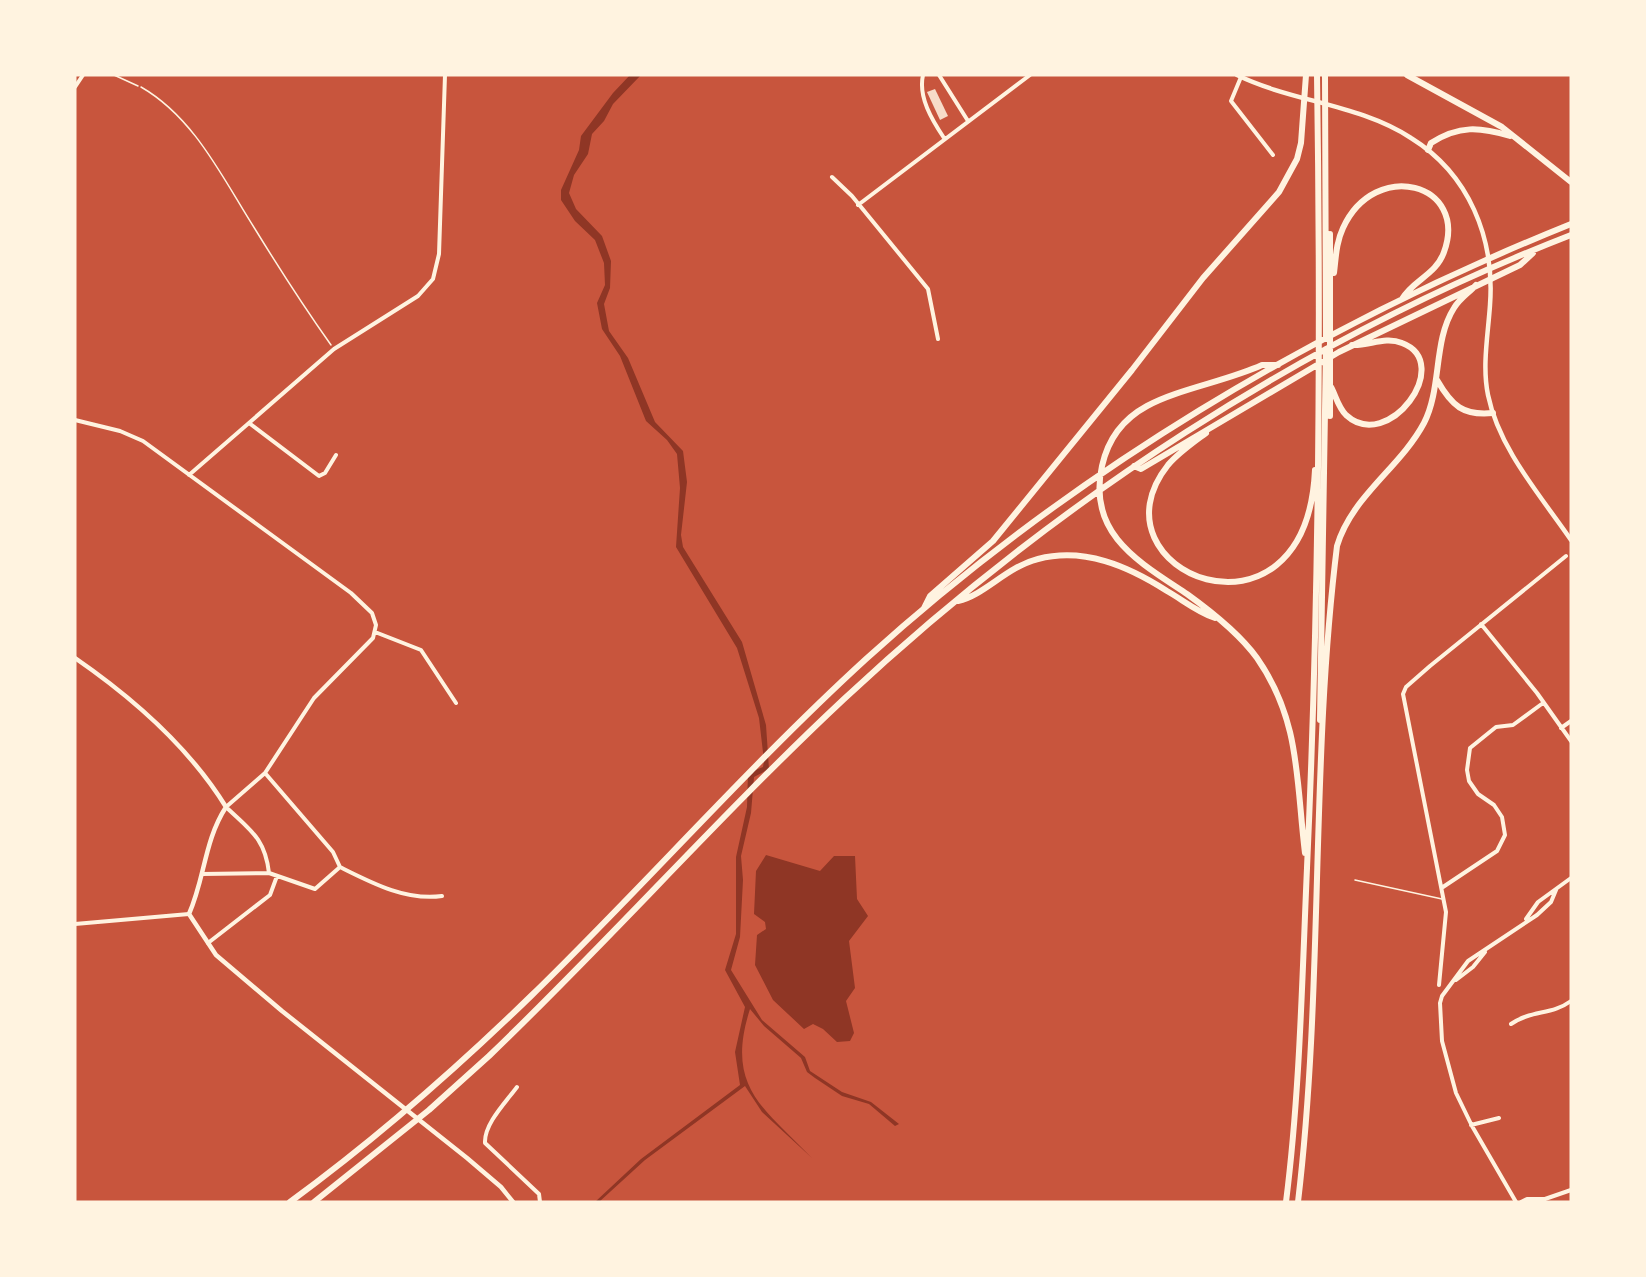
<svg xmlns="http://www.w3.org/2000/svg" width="1646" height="1277" font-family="'PT Sans Narrow',sans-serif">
	<rect width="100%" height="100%" fill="#c8553d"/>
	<path fill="#8f3625" d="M630,75H641L613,104L604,121L592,134L588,154L574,175L569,193L576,209L602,236L611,261L610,288L604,304L609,331L628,358L655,422L683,451L687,482L681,535L683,547L742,642L766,725L769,769L754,777L751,813L741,856L743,880L740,937L731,970L762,1020L805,1057L810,1071L842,1092L871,1102L899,1124L895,1126L869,1104L842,1096L815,1078L807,1072L801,1058L764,1026L750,1009C725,1087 763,1107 812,1158L762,1112L745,1086L645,1160L599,1202H595L641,1159L740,1085L735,1052L745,1007L725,970L736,934V857L747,807L748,773L763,767L764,761L759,718L737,648L676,547L680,488L677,454L667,440L646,421L620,356L602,329L597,303L605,285L604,263L595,240L575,221L561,200V190L579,150L581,136L613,93Z
		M766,855L820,871L834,856H855L857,899L868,916L849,941L855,988L846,1001L854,1033L850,1041L837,1042L823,1029L813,1024L804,1029L773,1000L755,965L757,935L766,929L765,922L754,914L756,871Z"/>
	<path fill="#f7dbc8" d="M935,89L948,116L940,120L927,92Z"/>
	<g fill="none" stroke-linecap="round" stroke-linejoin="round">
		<path stroke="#fff3e0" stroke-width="1.5" d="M141,87C195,118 223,179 255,229C279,268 304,307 331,345"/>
		<path stroke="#fff3e0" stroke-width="1.5" d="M114,75L138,86
			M1355,880L1442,899"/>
		<path stroke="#fff3e0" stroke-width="4" d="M923,75C918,97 932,120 944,138
			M939,75L968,121
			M1241,77L1231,101L1273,155
			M75,87L83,75
			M832,177L852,196L928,289L938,339
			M858,205L1030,75
			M75,420L120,431L143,441L351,593L372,613L376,625L373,638L314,698L265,773L226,807C250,830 265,838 269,873
			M249,423L319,476L325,473L336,455
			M189,475L334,349L418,296L433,279L439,254L445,75
			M1481,624L1537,693L1571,741
			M375,632L421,650L456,703
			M1561,728L1571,721
			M265,773L333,852L340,867
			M340,867C372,883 406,901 442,896
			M202,874L269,873L315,889L340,867
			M1443,887L1497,851L1505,835L1502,817L1494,805L1478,794L1469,781L1467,770L1470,748L1496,727L1513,725L1543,703
			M1526,919L1538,902L1571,878
			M75,924L189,914
			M208,943L270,895L277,876
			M1456,980L1473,967L1485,952
			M1439,985L1446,912L1403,694L1406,687L1430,666L1566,556
			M1511,1024C1531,1010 1552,1015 1571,1001
			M517,1087C506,1102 484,1124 485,1143L539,1194L540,1202
			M1471,1125L1499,1118
			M1516,1202L1472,1126L1456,1093L1442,1041L1440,1003L1442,996L1468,961L1537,915L1551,902L1556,890
			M1521,1202L1527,1199H1545L1571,1190"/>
		<path stroke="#fff3e0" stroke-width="4.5" d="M1237,75C1292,102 1359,104 1411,138C1469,174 1495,238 1490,305C1488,335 1482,366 1488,395C1499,449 1541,496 1571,540
			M75,658C133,698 189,747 226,807C204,841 205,878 189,914L216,955L282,1011L467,1158L501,1187L513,1202"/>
		<path stroke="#fff3e0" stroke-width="6" d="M1325,75L1326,339
			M1407,75L1502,127L1571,182
			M1428,150L1431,143C1459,125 1480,127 1510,136
			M1330,234V416
			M1334,273C1336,257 1336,243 1343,228C1375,158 1469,183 1444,252C1436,275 1413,280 1402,299
			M1278,365H1262C1227,381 1178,389 1147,406C1123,419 1108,439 1102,466C1087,534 1139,562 1187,594C1212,612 1239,633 1257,658C1301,721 1296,782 1305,853
			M1437,380C1452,406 1463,416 1493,413
			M1331,387C1336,396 1338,407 1346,415C1388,454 1455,363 1402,343C1385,336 1369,346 1352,345
			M1206,433C1194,442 1178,453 1168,465C1084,571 1306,662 1315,470
			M1134,466L1141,469L1339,352L1520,265L1533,253
			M958,601C985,595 1006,567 1038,559C1084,547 1128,566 1167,591C1183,600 1197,612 1215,618
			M924,608L930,596L993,541L1132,370L1203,278L1279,192L1297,159L1301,143L1306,75
			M1320,720L1326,349
			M290,1202C376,1139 456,1069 532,995C645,885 749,766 866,659C1071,473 1315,327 1571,224
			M314,1202L429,1110L489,1056C610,940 721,814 844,699C1055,502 1301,340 1571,235
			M1286,1202C1300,1091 1302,980 1307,868C1319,604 1321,340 1317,75
			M1298,1202C1324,984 1310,764 1337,546C1352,496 1400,468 1424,423C1442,388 1433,341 1454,308C1460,298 1469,293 1476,285"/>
	</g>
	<rect width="1646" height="1277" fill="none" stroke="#fff3e0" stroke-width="153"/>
</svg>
